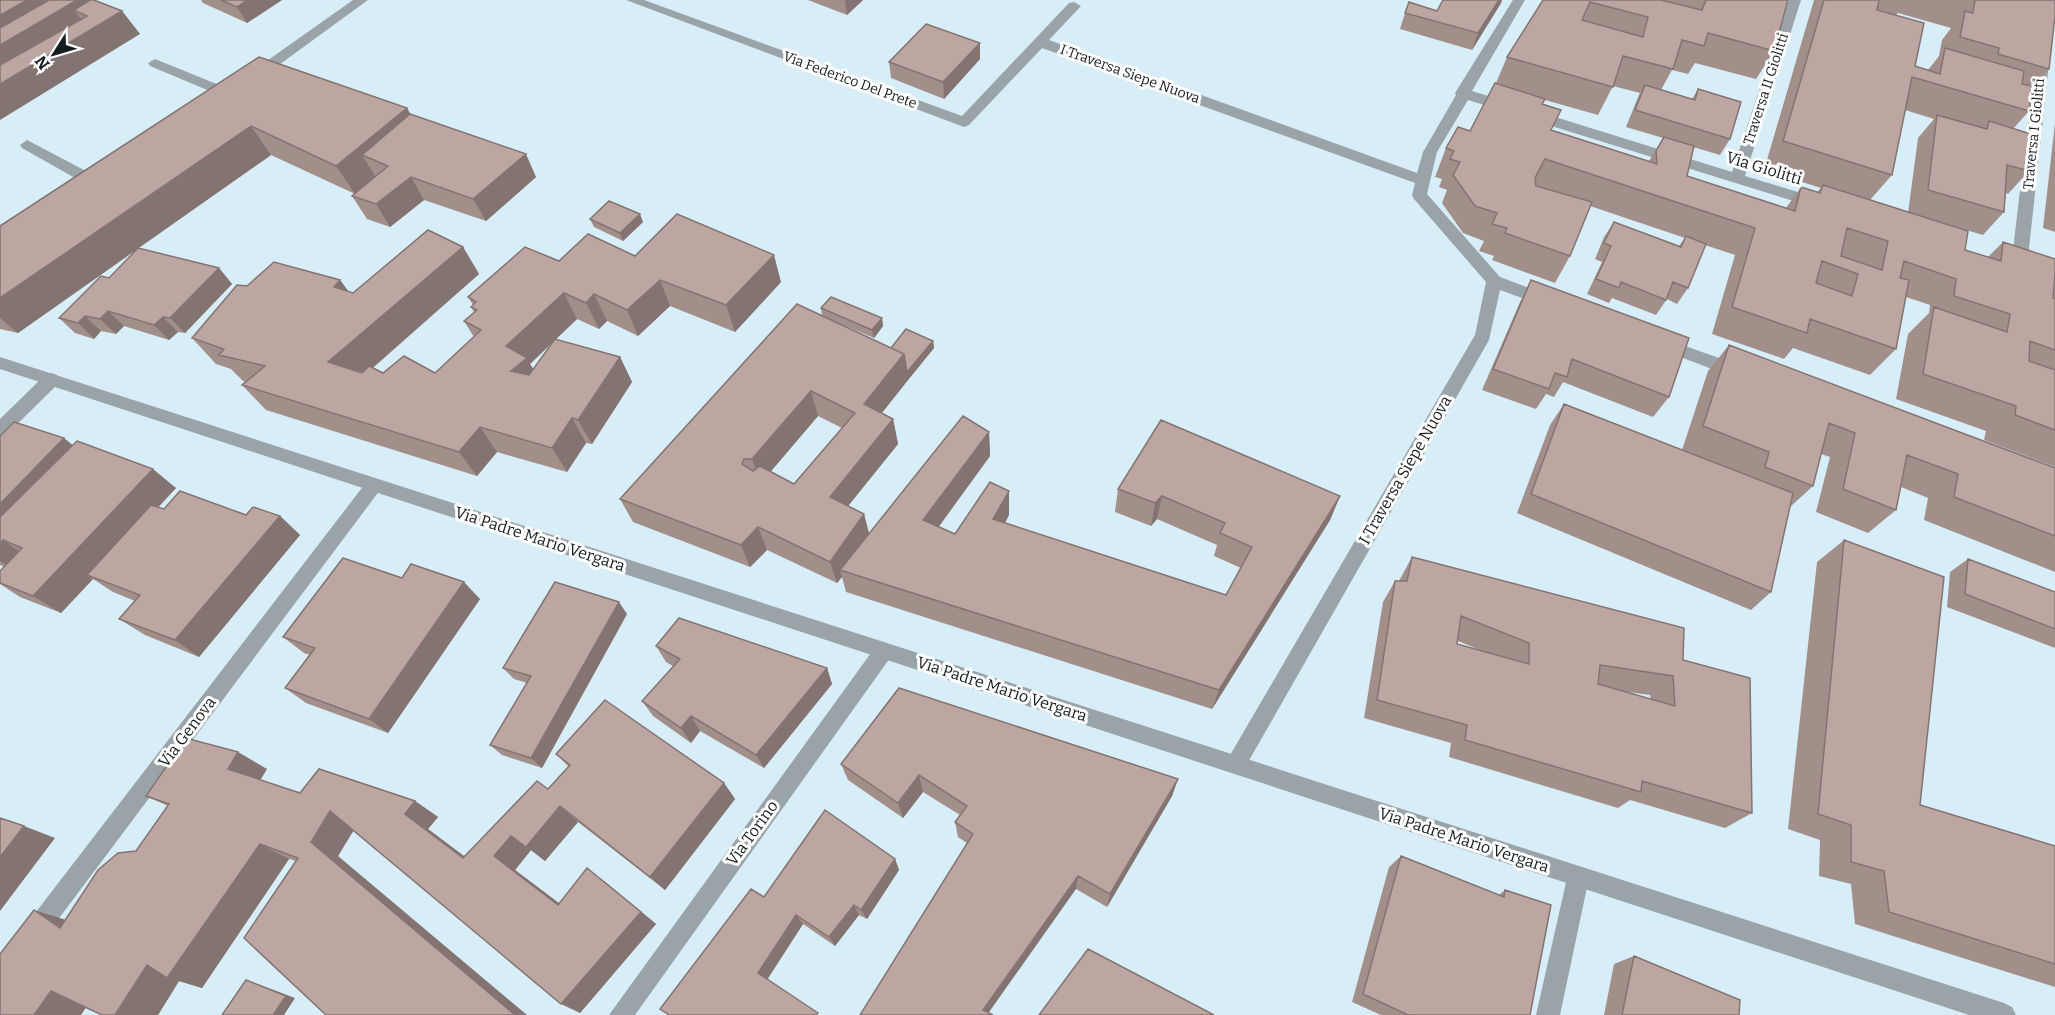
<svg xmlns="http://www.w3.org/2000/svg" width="2055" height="1015" font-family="Bitter,serif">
	<rect width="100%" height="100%" fill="#d7eef9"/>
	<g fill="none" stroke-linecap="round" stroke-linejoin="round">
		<path fill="#9aa4a8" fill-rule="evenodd" d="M155,59L234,91L236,94L229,99L224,97L150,66L148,63Z
			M27,140L101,179L103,183L96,188L91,187L22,148L20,145Z"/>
		<path fill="#9aa4a8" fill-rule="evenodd" d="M353,0H368L261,78H251V72Z
			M626,0H644L962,116L1069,3L1074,2L1081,6L1049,40L1417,173L1423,152L1456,95L1455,93L1513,0H1525L1472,91L1732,172L1789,0H1801L1745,176L1821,199L1823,203L1816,208L1468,100L1437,152L1427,194L1500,277L1553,297L1555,301L1547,307L1500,290L1489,340L1243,771L1236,774L1229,771L1226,764L1229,757L1475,335L1486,282L1414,199L1412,195L1415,183L1042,48L969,125L964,127Z
			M2043,50L2050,54L2027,267L2019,273L2011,267L2036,54Z
			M1663,338L1744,367L1746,372L1744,377L1738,379L1657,348L1655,344L1657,340Z
			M51,373L57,375L59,380L57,385L6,435L0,437V419L45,375Z
			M374,478L380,480L383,485L380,490L42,941L34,944L26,941L23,933L26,925L368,480Z
			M883,643L890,646L893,652L890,658L635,1015H609L876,646Z
			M1578,867L1586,870L1589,878L1560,1015H1536L1567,878L1570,870Z"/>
		<path fill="#9aa4a8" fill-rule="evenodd" d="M0,357L2004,1003L2012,1007L2016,1015H1969L0,369Z"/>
	</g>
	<path fill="#a38f8a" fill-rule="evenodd" d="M0,0L122,11L140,34Z
		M201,0H282L247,23L203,3Z
		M808,0H863L847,15Z
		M1543,0H1788L1774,51L1756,79L1695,63L1688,74L1672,70L1661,90L1692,99L1698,89L1730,139L1720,155L1693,147L1687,176L1786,208L1801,187L1817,192L1821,188L1764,170L1814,0H2055L2049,69L2032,88L2029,111L2013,129L2029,171L2008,194L2006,193L2004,212L1983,235L1916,215L1965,250L1988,257L2003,242L2055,259V467L1984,440L1986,431L1896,399L1908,334L1929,313L1930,305L1906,297L1896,349L1870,375L1793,348L1784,359L1712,334L1735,255L1705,245L1688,288L1677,304L1667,299L1656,315L1612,298L1609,303L1587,294L1602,262L1595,259L1604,237L1614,222L1679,246L1685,238L1590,206L1570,256L1555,283L1492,260L1494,256L1479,251L1484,241L1463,233L1442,203L1447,190L1439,187L1442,179L1435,177L1446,148L1470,131L1496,83L1507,57ZM1898,13L1951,28L1942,40L1939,56L1928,70L1915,66L1896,15ZM1613,86L1640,93L1636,102L1626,127L1663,138L1649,161L1551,130L1543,104L1545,100L1598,115ZM1905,110L1934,119L1918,138L1908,213L1870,200L1892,175Z
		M1501,3L1472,50L1400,29L1405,13L1437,11Z
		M980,43V59L944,99L891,78L889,62Z
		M259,57L407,108L410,114L536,177L486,221L424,200L390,227L367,219L352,196L375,176L355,194L271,155L138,248L219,268L232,284L185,333L178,332L169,340L124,326L116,334L101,331L94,339L75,333L59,318L109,278L136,250L18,333L0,329V226Z
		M2055,123V232L2043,228Z
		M590,219L643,222L623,241L594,227Z
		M463,247L479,274L373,368L383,373H435L474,337L464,321L474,312L471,307L473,305L468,297L559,261L635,256L781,282L735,332L670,306L638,336L607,321L599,329L577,319L556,339L620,357L632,382L592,444L586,443L567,472L497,452L477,476L266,410L242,385L246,382L243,381L231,369L216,364L192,338L247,286L340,280L349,292L353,293ZM554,341L534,370L530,364Z
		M1531,280L1669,397L1653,417L1563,382L1554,397L1546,394L1536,409L1482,390L1520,302Z
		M797,304L891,348L933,341L934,348L908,380L882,413L893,419L898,444L848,506L864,514L869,534L989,432L990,456L938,527L955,534L1009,491V515L1005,523L1226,595L1241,568L1214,556L1217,545L1157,519L1151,526L1115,512L1118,489L1340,496L1330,520L1212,709L846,592L842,577L837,583L767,550L750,567L633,522L620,499ZM818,416L842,428L794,484L771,471Z
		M821,308L882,318L883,326L874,338L822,316Z
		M1729,345L2055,468V572L1924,520L1928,498L1901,487L1896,510L1868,533L1816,512L1830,457L1821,454L1813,486L1790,507L1771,592L1751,610L1517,513L1550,425L1564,404L1682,450L1708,371Z
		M0,436L73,445L176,488L158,507L164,509L246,515L280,516L300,535L199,657L145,635L119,619L135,601L113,592L93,579L61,613L20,597L0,584V571L4,567L0,565Z
		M1844,540L1920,805L2055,846V987L1855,924L1851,884L1819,876L1820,840L1788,829L1817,562Z
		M1412,557L1683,660L1752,813L1725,828L1630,800L1618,808L1449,757L1451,743L1364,718L1383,602L1395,581H1399ZM1458,641L1480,650L1457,644ZM1620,691L1650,695L1651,699Z
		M1968,559L2055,592V648L1947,607L1950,572Z
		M402,578L480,599L388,733L306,703L285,688L310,655L304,653L283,637Z
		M627,614L542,768L502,755L490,745L527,683L514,679L503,668Z
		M656,646L827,668L832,684L764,768L700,731L691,743L653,716L642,701L673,666L666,662Z
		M556,754L724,783L735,799L665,890L578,822L545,861L531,850L515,870L559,903L604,881L656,924L580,1013L354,830L338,856L296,861L289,859L202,988L179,981L158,1015H102L86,1008L66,920L136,851L168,806L146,796L267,769L260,780L300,793L415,801L438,817L428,829L464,856L548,789L569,767Z
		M841,764L1178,779L1172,796L1107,907L1076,889L860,1015L967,843L958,837L955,822L960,815L923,792L903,818L848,780Z
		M1401,856L1499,895L1505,890L1530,1015H1381L1352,1002L1389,867Z
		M895,859L899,870L867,919L859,915L835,946L803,924L767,980L669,1015L764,897Z
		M1634,956L1739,1015H1604L1614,964Z"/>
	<path fill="#847471" d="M27,0H57L0,40V15Z
		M68,0H90L87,16L74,10L88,28L0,80V45Z
		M247,0H282L247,23L237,7Z
		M845,0H863L847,15Z
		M1499,0H1502L1501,3L1472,50L1478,33Z
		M122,11L140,34L0,120V84Z
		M980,43V59L944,99L943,82Z
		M407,108L423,136L362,155L375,176L355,194L336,166Z
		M251,126L271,155L18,333L0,318V298Z
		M526,154L536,177L486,221L473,199Z
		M411,177L424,200L390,227L376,204Z
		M640,214L643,222L623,241L620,233Z
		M463,247L479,274L349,388L328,362Z
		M774,255L781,282L735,332L726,305Z
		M219,268L232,284L185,333L170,318Z
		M340,280L359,306L334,287Z
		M660,280L670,306L638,336L627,310Z
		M564,293L577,319L530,364L542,384L511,371L506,346Z
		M594,294L607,321L599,329L586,303Z
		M108,311L124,326L116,334L100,319Z
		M85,316L101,331L94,339L78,323Z
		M163,317L178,332L169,340L154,325Z
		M882,318L883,326L874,338L872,330Z
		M933,341L934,348L908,380L869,429L864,404L904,354Z
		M620,357L632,382L592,444L578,420Z
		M811,391L818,416L761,483L752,459Z
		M572,418L586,443L567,472L552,448Z
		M893,419L898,444L836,521L830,497Z
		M480,427L497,452L477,476L459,452Z
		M989,432L990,456L927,543L923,520Z
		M64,438L81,452L0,538V504Z
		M153,469L176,488L94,577L87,575L93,579L61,613L33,596Z
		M1009,491V515L994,542L993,519Z
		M1162,496L1157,519L1151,526L1155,503Z
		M1340,496L1330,520L1212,709L1219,690Z
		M864,514L870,537L840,570L842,577L837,583L830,562Z
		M280,516L300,535L199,657L175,640Z
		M758,527L767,550L750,567L741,545Z
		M3,540L30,559L19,573L0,561V544Z
		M464,582L480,599L388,733L369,719Z
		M619,602L627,614L542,768L531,758Z
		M827,668L832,684L764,768L756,755Z
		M691,716L700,731L691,743L681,728Z
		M238,752L267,769L257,785L228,769Z
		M919,775L923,792L903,818L898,803Z
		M1178,779L1172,796L1107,907L1110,894Z
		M724,783L735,799L665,890L650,877Z
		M415,801L438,817L428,829L485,872L463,858L405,814Z
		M560,806L578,822L545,861L531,850L515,870L577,917L558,905L494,856L511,836Z
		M330,811L356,826L338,856L527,1015H515L311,842Z
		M24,826L55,838L0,911V857Z
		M260,844L289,859L202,988L179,981L158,1015H115L147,965Z
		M895,859L899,870L867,919L861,910Z
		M1078,876L1076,889L987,1015L983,1010Z
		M604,881L656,924L580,1013L561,1004Z
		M854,905L859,915L835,946L829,937Z
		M34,910L73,922L60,928Z
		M796,915L803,924L766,981L758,973Z
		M246,980L255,983L295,998L284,1015H273Z
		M51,991L91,1000L81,1015H34Z"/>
	<path fill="#bda6a1" stroke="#847471" stroke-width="1.5" fill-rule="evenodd" d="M0,0H27L0,15Z
		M49,0H77L0,45V28Z
		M90,0H94L122,11L0,84V65L87,16L74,10Z
		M221,0H247L237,7Z
		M1443,0H1499L1478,33L1405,13L1409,2L1437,11Z
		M1543,0H1661L1702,10L1706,0H1788L1774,51L1708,33L1704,46L1682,40L1673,69L1623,56L1613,87L1507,57ZM1590,2L1648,17L1643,37L1582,20Z
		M1824,0H1879L1877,10L1924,23L1915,66L1940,74L1945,48L2024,71L2022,84L2032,86L2029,111L1912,77L1892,175L1783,141Z
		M1975,0H2055V16L2049,69L1998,54L1999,48L1960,37L1965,11L1973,13Z
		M926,24L980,43L943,82L889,62Z
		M259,57L407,108L336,166L251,126L0,298V226Z
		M1495,83L1545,99L1542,104L1561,110L1551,130L1657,164L1656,151L1664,137L1694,146L1687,176L1795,211L1801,187L1820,193L1823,185L1968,231L1965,250L2001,261L2003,242L2055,259V276L2053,298L2055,299V350L2030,341L2029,361L2055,370V430L2015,415L2016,406L1923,374L1934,307L2007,332L2010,314L1954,296L1956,279L1904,261L1900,278L1909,280L1896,349L1810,319L1807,333L1732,307L1755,228L1545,159L1535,178L1536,186L1592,202L1570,256L1505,233L1507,228L1492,224L1497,213L1475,206L1453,175L1460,162L1450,159L1454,151L1446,148L1458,127L1470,131ZM1847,228L1888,241L1882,270L1841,256ZM1822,261L1858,274L1852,296L1816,283Z
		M1645,85L1695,100L1698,89L1741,102L1730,139L1635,110Z
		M410,114L526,154L473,199L411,177L376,204L352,196L388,166L362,155Z
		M1937,115L1987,129L1989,121L2031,134L2029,171L2007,165L2004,212L1928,190Z
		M609,201L640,214L620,233L590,219Z
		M677,214L774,255L726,305L660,280L627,310L594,294L586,303L564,293L506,346L527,358L511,371L529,375L555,339L620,357L578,420L572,418L552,448L480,427L459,452L242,385L265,366L219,355L224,349L192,338L237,285L247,286L274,262L340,280L334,287L353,293L428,230L463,247L328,362L362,373L369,366L383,373L404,356L435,373L481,330L464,321L477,310L471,307L476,302L468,297L525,247L559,261L588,234L635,256Z
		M1614,222L1681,247L1686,236L1706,244L1688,288L1673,282L1666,300L1621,282L1619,288L1596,279L1611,246L1604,243Z
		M138,248L219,268L170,318L163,317L154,325L108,311L100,319L85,316L78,323L59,318L101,276L109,278Z
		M1531,280L1689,338L1669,397L1572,359L1567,377L1555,373L1549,389L1493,369Z
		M831,297L882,318L872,330L821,308Z
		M797,304L904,354L864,404L893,419L830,497L864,514L830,562L758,527L741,545L620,499ZM811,391L855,413L794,484L760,466L753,471L742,464L744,459H752Z
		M906,329L933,341L907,372L904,354L891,348Z
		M1729,345L2055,468V536L1954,497L1958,474L1907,455L1896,510L1843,489L1855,433L1829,423L1813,486L1765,467L1769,452L1703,426Z
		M1564,404L1793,493L1771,592L1531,494Z
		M963,416L989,432L923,520L955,534L990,482L1009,491L993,519L1226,595L1252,547L1220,533L1225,523L1162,496L1155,503L1118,489L1161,420L1340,496L1219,690L840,570Z
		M14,422L64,438L0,504V436Z
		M77,441L153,469L33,596L0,583V571L22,548L3,540L0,544V517Z
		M180,491L246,515L253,507L280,516L175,640L119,619L140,595L87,575L151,505L164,509Z
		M1844,540L1944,577L1920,805L2055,846V964L1889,912L1884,871L1851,862V825L1818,814Z
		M1412,557L1684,628L1683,660L1750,678L1752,813L1642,781L1641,792L1465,740L1467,725L1377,700L1395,581H1407ZM1461,616L1529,643V664L1457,644ZM1600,665L1673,676L1675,706L1598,684Z
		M343,558L402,578L411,564L464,582L369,719L285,688L315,648L283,637Z
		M1968,559L2055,592V629L1965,594Z
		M555,582L619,602L531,758L490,745L531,676L503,668Z
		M679,618L827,668L756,755L691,716L681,728L642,701L680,659L656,646Z
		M899,688L1178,779L1110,894L1078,876L983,1010L993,1015H860L973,834L955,822L967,806L919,775L898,803L841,764Z
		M605,700L724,783L650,877L560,806L526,847L511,836L494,856L558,905L587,868L641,912L561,1004L330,811L311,842L515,1015H326L244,938L298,858L260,844L167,978L147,965L115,1015H102L51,991L34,1015H0V954L34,910L60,928L98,870L118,853L136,851L169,804L146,796L186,738L238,752L228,769L300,793L319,769L415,801L405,814L463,858L537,781L548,789L570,765L556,754Z
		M825,810L895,859L861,910L854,905L829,937L796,915L758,973L818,1013L816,1015H669L660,1009L751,889L764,897Z
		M0,818L24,826L0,857Z
		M1401,856L1504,897L1505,890L1551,905L1530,1015H1408L1363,994Z
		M1088,949L1214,1015H1039Z
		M1634,956L1740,1000L1739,1015H1622Z
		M246,980L286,996L273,1015H222Z"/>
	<g text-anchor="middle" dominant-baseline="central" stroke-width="6" stroke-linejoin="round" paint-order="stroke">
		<g font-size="14" fill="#151d21" stroke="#fff">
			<text transform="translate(1130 74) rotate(20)">I Traversa Siepe Nuova</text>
			<text transform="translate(850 80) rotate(20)">Via Federico Del Prete</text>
			<text transform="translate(1766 89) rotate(-72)">Traversa II Giolitti</text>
			<text transform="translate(2034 134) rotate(-84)">Traversa I Giolitti</text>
		</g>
		<g font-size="16" fill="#151d21" stroke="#fff">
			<text transform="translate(1764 168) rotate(17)">Via Giolitti</text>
			<text transform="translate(1405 470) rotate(-60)">I Traversa Siepe Nuova</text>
			<text transform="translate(540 539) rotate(18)">Via Padre Mario Vergara</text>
			<text transform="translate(1002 689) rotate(18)">Via Padre Mario Vergara</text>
			<text transform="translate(187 732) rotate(-53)">Via Genova</text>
			<text transform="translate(752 833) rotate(-54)">Via Torino</text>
			<text transform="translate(1464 840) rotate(18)">Via Padre Mario Vergara</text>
		</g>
	</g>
	<g transform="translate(54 54) rotate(233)" stroke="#ffffff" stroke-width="4.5" paint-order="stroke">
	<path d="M0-4.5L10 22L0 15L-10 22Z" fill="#151d21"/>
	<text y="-9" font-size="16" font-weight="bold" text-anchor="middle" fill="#151d21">N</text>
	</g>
</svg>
